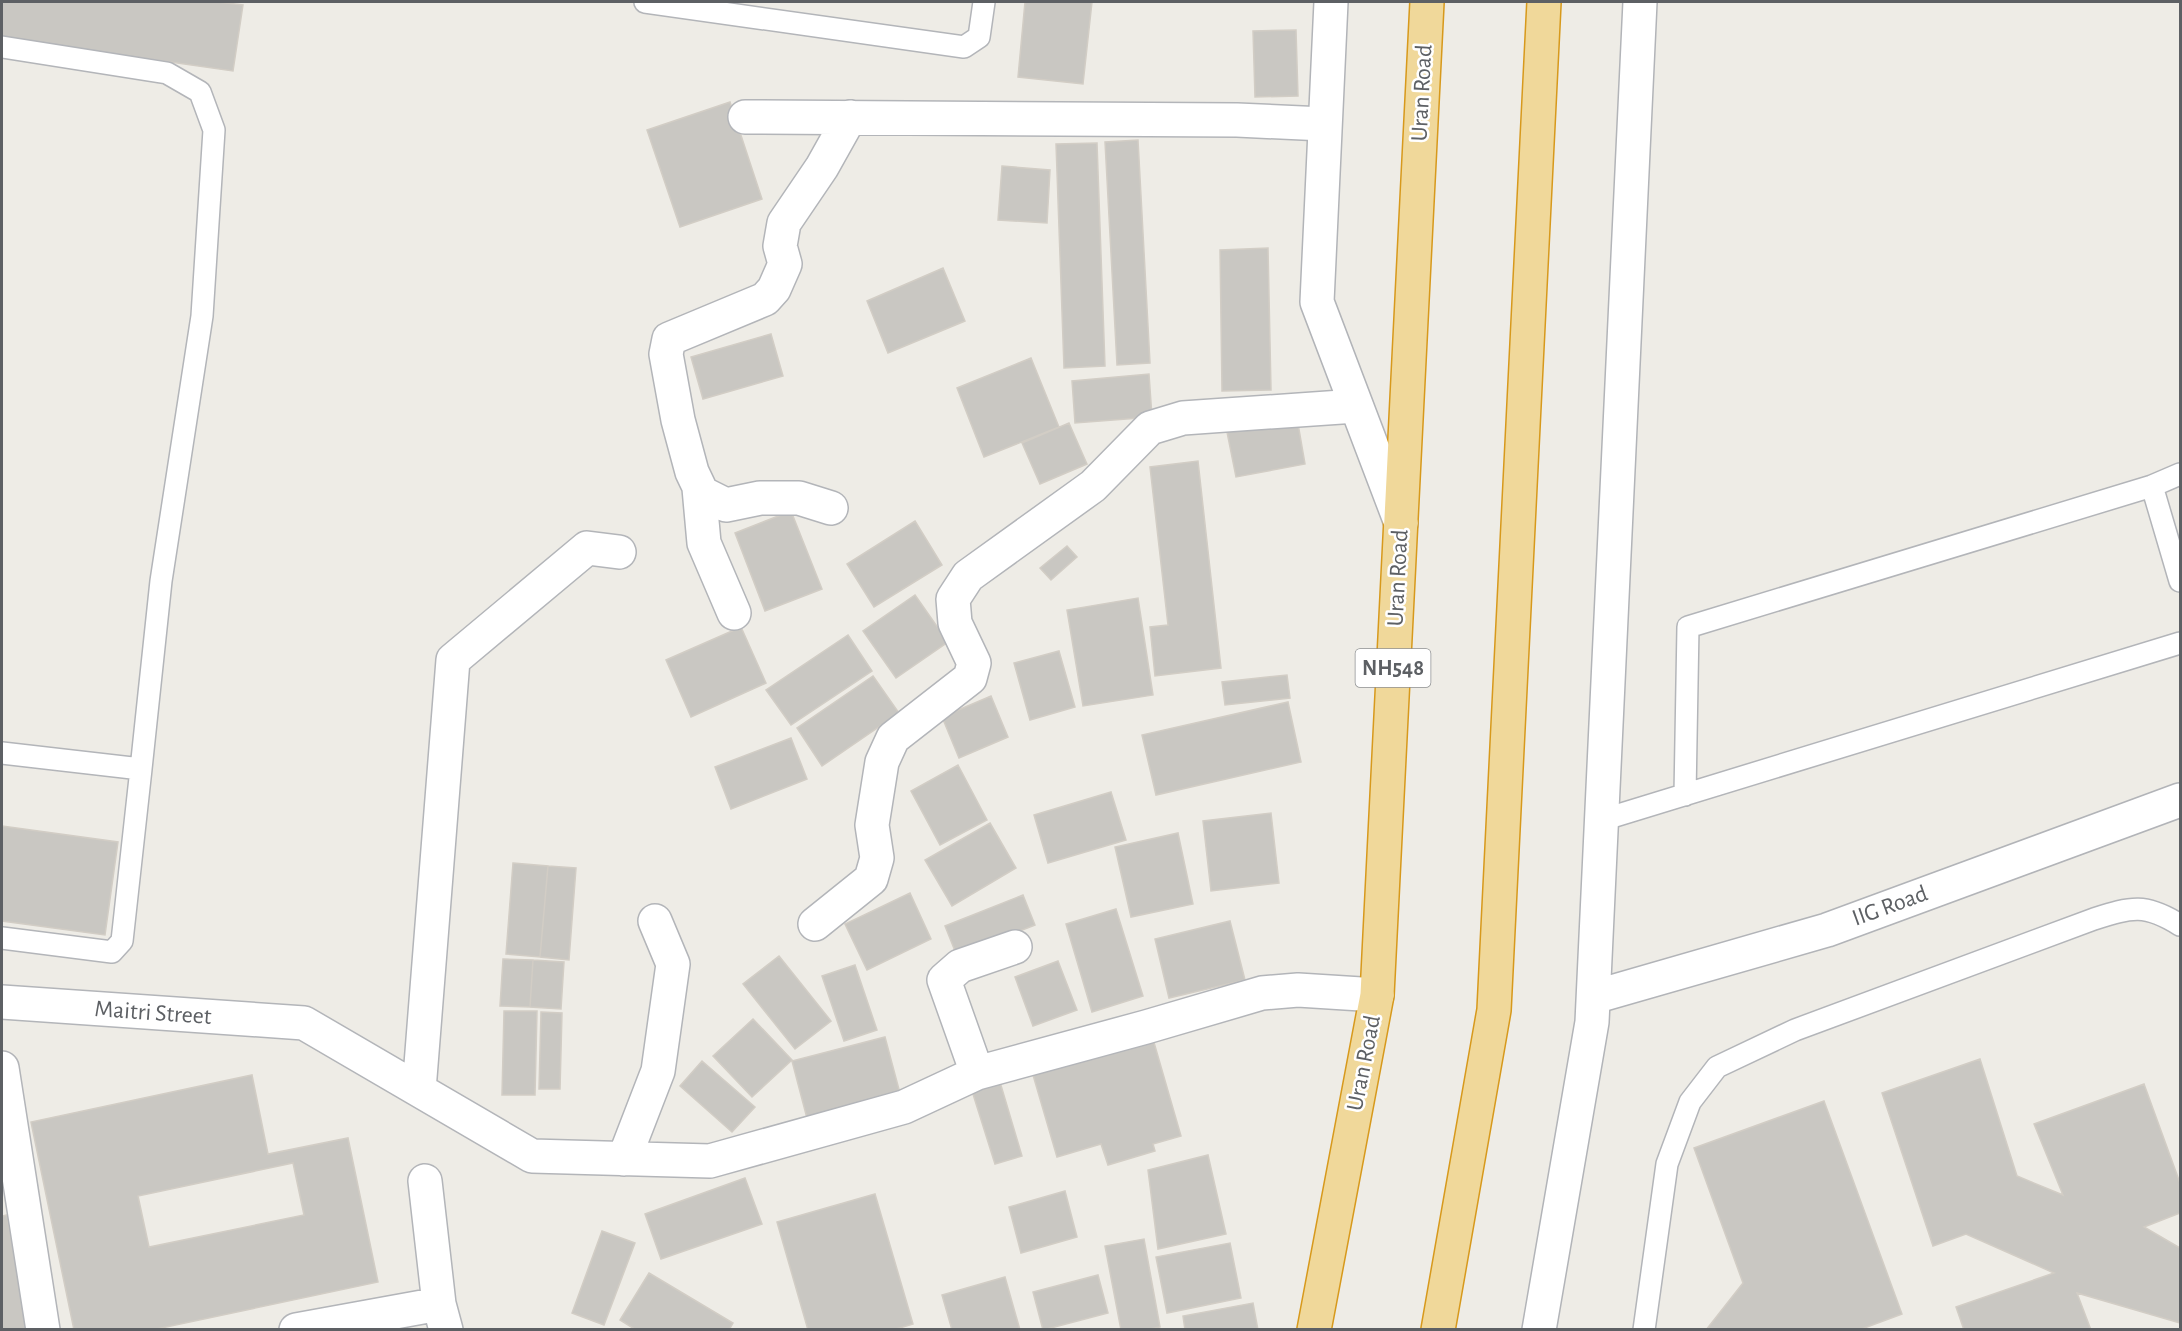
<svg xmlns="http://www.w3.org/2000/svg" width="2182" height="1331" font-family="'Alegreya Sans',sans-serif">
	<rect width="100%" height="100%" fill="#eeece6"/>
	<path fill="#c9c7c2" stroke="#d2cdc5" stroke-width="1.5" fill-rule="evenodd" d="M2,2H218L243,5L233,71L2,38Z
		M1025,2H1092L1083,84L1018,77Z
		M1296,30L1298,96L1255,97L1253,31Z
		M730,102L762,199L680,227L647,130Z
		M1138,140L1150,363L1117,365L1105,142Z
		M1097,143L1105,366L1064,368L1056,144Z
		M1002,166L1050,170L1047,223L998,220Z
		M1268,248L1271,390L1222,391L1220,250Z
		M943,268L965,321L888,353L867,301Z
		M771,334L783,376L703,399L691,357Z
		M1031,358L1059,427L984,457L957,388Z
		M1149,374L1152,417L1075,423L1072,381Z
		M1297,418L1305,464L1236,477L1227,432Z
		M1069,423L1087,464L1040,484L1022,443Z
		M1198,461L1221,668L1155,676L1150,627L1168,625L1150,467Z
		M791,511L822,589L765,611L735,533Z
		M915,521L942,565L874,607L847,564Z
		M1067,546L1077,557L1051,580L1040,568Z
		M915,595L948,642L896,678L863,631Z
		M1138,598L1153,695L1083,706L1067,610Z
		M741,627L766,683L691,717L666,660Z
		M848,635L872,671L791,725L766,690Z
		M1059,651L1075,707L1030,720L1014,663Z
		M1287,675L1290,698L1225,705L1222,682Z
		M873,676L899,713L822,766L797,728Z
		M991,696L1008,737L959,758L942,717Z
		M1288,702L1301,762L1156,795L1142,735Z
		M791,738L807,779L731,809L715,767Z
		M958,765L987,820L940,845L911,791Z
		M1111,792L1126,840L1048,863L1034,815Z
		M1271,813L1279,883L1211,891L1203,821Z
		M990,823L1016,868L952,906L925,860Z
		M2,826L118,842L105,935L2,921Z
		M1178,833L1193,904L1131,917L1115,847Z
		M513,863L548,866L540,957L506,954Z
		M548,866L576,868L569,960L540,957Z
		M910,893L931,939L867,970L845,924Z
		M1023,895L1035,925L957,956L945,926Z
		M1116,909L1143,996L1092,1012L1066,924Z
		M1230,921L1245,980L1169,998L1155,939Z
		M779,956L831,1021L795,1049L743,984Z
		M503,959L533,960L530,1007L500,1006Z
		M533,960L564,962L561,1009L530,1007Z
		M1058,961L1077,1010L1033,1026L1015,977Z
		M855,965L877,1030L844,1041L822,976Z
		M504,1011H537L535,1095H502Z
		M541,1012L562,1013L560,1089H539Z
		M753,1019L792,1060L752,1097L713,1056Z
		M885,1037L901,1097L808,1122L792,1061Z
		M1153,1039L1181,1136L1153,1144L1155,1151L1108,1165L1101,1144L1057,1157L1033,1075Z
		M1980,1059L2017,1176L2063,1195L2034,1124L2144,1084L2180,1183V1213L2144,1227L2180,1248V1323L2077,1293L2091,1330H1964L1956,1307L2054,1273L1966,1234L1933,1246L1882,1093Z
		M702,1061L755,1107L732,1132L680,1086Z
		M252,1075L268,1154L348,1138L378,1282L152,1330H74L31,1122ZM293,1163L304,1215L149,1247L138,1196Z
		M1000,1082L1022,1156L995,1164L972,1091Z
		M1824,1101L1902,1314L1859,1330H1706L1743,1283L1694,1148Z
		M1208,1155L1226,1234L1158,1249L1148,1170Z
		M745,1178L762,1224L661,1259L645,1214Z
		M1065,1191L1077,1237L1021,1253L1009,1207Z
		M875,1194L913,1324L893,1330H808L777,1222Z
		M7,1215L28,1330H2V1216Z
		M602,1231L635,1243L604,1325L572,1313Z
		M1144,1239L1160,1327L1145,1330H1121L1105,1246Z
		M1230,1243L1241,1298L1167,1313L1156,1257Z
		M649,1273L733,1323L729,1330H636L620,1320Z
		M1098,1275L1108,1313L1043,1330L1033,1292Z
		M1005,1277L1020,1330H952L942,1295Z
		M1253,1303L1258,1330H1185L1183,1316Z"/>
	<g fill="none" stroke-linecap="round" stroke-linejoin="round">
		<g stroke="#b3b5b9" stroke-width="24">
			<path id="lane" d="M645,2L964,47L979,37L984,2
				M2,47L167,73L200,92L214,130L202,316L161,581L141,769L2,753
				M2152,486L2180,581
				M1685,795L1688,627L2152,486L2180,474
				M1602,820L2180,643
				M2,938L112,952L122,941L141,769
				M1644,1330L1667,1164L1690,1102L1717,1067L1795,1030L2094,919C2132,907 2145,903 2180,925"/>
		</g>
		<g stroke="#b3b5b9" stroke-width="36">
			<path id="street" d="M745,117L1237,120L1324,124
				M699,488L704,543L734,613
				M831,508L799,498H760L726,505L702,493L692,472L678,420L666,354L669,339L765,299L774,289L785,264L780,246L784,223L822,167L850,117
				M815,924L871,879L877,858L872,825L882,762L893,738L970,678L974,663L955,623L953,599L968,576L1093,486L1150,428L1183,418L1356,406
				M2,1002L304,1023L532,1156L710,1161L904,1107L977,1073L1146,1027L1262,993L1298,990L1377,995
				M2,1068L43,1330
				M977,1073L944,980L960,966L1015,947
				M419,1090L453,660L587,548L619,552
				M624,1159L658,1071L673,964L655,921
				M425,1181L439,1304L446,1330
				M296,1330L439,1304"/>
		</g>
		<g stroke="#b2b4b8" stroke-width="36">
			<path id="secondary" d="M1331,2L1317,302L1401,523
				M1594,997L1827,930L2180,800
				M1539,1330L1592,1022L1640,2"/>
		</g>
		<g stroke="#d7991c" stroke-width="36">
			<path id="highway" d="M1314,1330L1377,995L1427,2
				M1438,1330L1494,1010L1544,2"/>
		</g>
		<use href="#lane" stroke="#fff" stroke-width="21"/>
		<use href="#street" stroke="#fff" stroke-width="33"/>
		<use href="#secondary" stroke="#fff" stroke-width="33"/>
		<use href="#highway" stroke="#f0d89a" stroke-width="33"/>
	</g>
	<g text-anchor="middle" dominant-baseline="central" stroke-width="5" stroke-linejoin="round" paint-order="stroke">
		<rect fill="#fff" stroke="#8e9092" stroke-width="1.5" x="1355.5" y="649" width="75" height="38" rx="4.5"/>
		<g font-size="22" font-weight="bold" fill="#5d6064">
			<text x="1393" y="668">NH548</text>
		</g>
		<g font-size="24" fill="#5d6064" stroke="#fff">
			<text transform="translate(1422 93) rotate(-87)">Uran Road</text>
			<text transform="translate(1398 578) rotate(-87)">Uran Road</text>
			<text transform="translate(1890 906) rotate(-20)">IIG Road</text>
			<text transform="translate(153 1013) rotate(4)">Maitri Street</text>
			<text transform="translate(1364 1063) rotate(-79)">Uran Road</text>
		</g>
	</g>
	<rect width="2182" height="1331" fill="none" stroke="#5d6064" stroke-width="6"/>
</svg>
